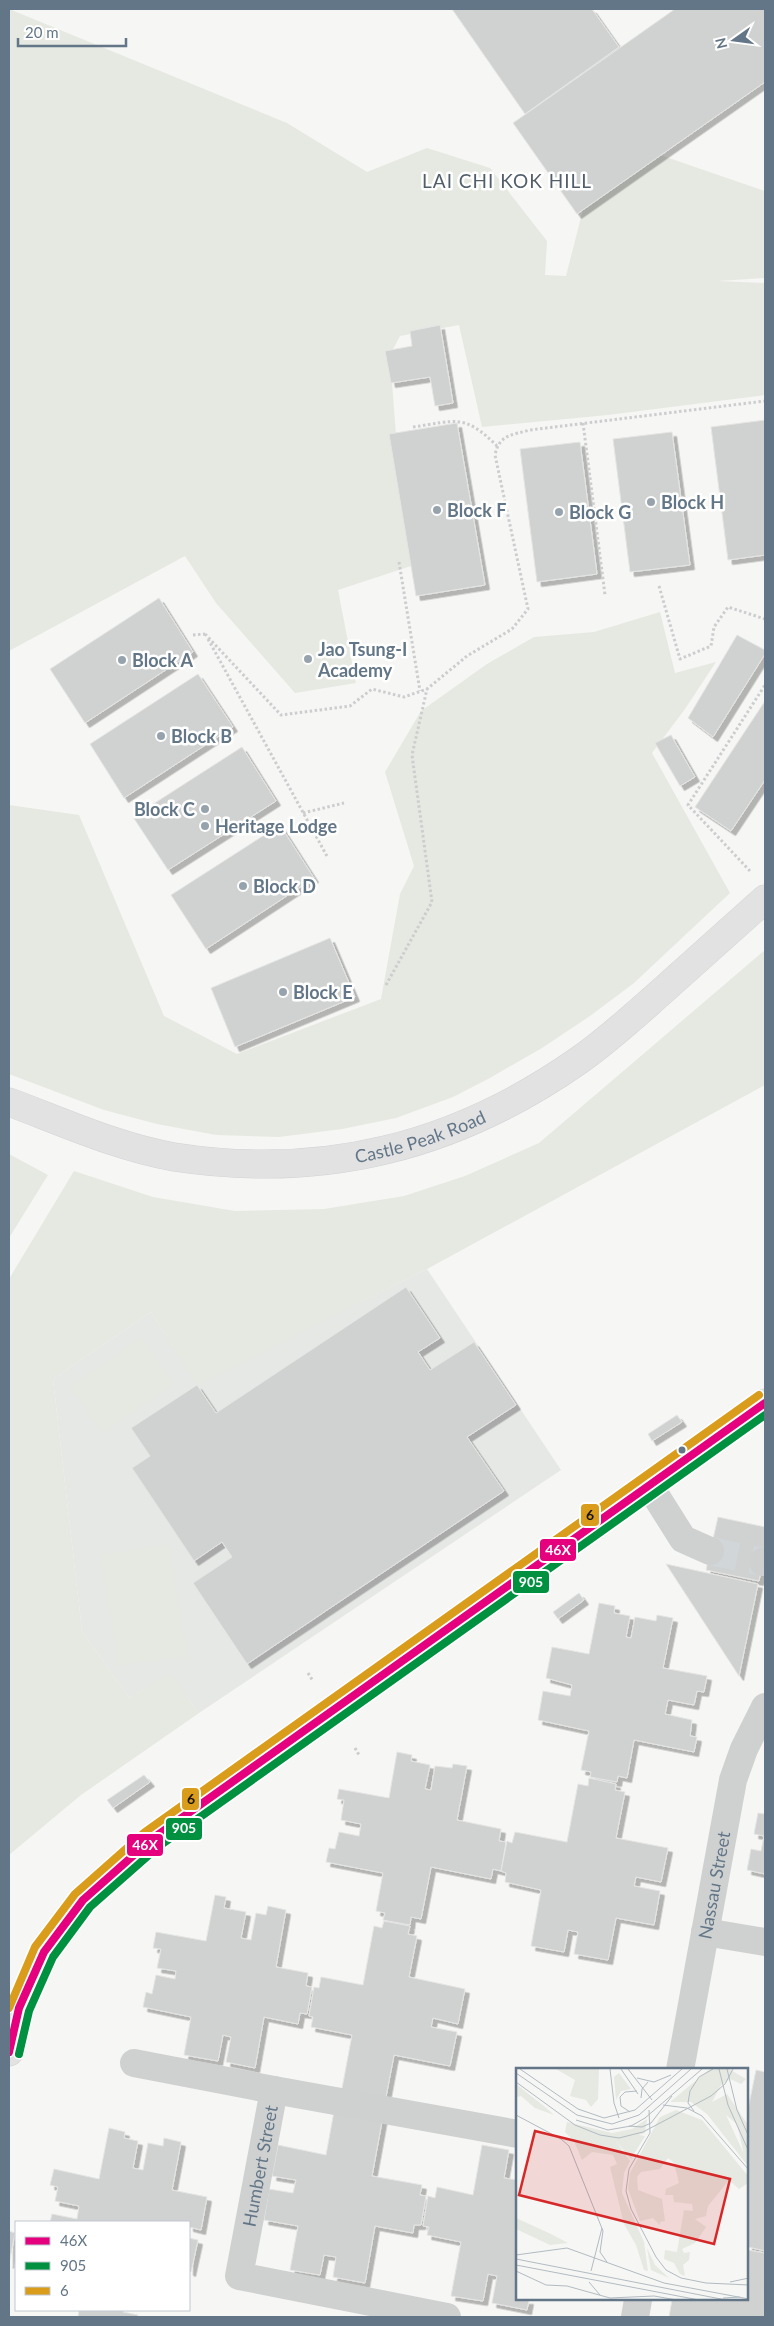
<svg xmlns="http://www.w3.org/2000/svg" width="774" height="2326" font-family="Lato,sans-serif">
	<defs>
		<filter id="shadow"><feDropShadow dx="4.5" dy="4.5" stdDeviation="0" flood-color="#0004"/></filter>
	</defs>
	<rect width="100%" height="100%" fill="#f6f6f4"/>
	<path fill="#e6e8e6" d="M427,1269L561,1470L199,1713L169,1674L129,1698L82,1631L53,1379L151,1312L197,1384Z"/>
	<path fill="#e6e9e2" d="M9,9L287,123L367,172L427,148L490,168L547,241L545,275L566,276L602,135L765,191V278L718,281L765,283V395L608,415L482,427L459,325L400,336L390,355L397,449L414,565L338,590L356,683L295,693L216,603L185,556L9,651Z
		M660,612L675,673L716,662L685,709L652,753L730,893L634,983L590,1016L542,1048L488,1079L453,1097L396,1118L342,1129L279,1137L216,1135L157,1124L104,1110L9,1074V805L79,815L164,1016L237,1054L381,999L400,894L414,866L385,772L421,711L487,664L534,637L594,632Z
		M765,950V1085L427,1269L197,1385L151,1312L53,1379L82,1631L129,1698L169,1673L199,1713L81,1795L9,1855V1279L74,1171L153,1197L235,1211L324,1209L404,1196L465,1176L539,1143Z
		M9,1154L48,1175L9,1238Z
		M142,1337L174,1384L103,1433L71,1386Z
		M169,1544L187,1656L119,1666L101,1555Z"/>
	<path fill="#d0d2d2" stroke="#e5e5e4" filter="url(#shadow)" d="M452,9H592L619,47L525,114Z
		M675,9H765V82L577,214L513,123Z
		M440,325L453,403L435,406L430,377L391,383L385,351L412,346L410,331Z
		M765,420V555L728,560L711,427Z
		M457,423L485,585L416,596L389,434Z
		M672,432L690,565L630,572L613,439Z
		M580,442L597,574L537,582L520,449Z
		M159,598L193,652L85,723L50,669Z
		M737,635L765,650V654L713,737L688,718Z
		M198,674L233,727L124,798L90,744Z
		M765,701V780L731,831L695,807Z
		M671,735L695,777L680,786L655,743Z
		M242,747L276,801L168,870L133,817Z
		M280,825L314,878L206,949L171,895Z
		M330,938L355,997L235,1047L211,988Z
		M406,1287L440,1338L418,1352L430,1370L474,1342L516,1405L467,1437L504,1491L247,1664L193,1583L232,1557L222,1542L194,1561L132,1468L150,1456L131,1428L197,1385L216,1413Z
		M677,1415L682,1422L652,1441L648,1434Z
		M718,1517L765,1527V1551L759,1581L706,1570Z
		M666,1564L758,1584L739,1676Z
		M579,1593L584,1600L558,1619L553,1612Z
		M599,1603L615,1606L614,1613L630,1616L626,1637L631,1638L635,1617L656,1621L657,1615L673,1618L663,1668L707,1676L704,1692L697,1691L694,1705L668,1700L665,1714L692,1720L690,1736L697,1737L694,1752L634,1740L627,1778L618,1776L617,1782L590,1777L591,1772L581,1770L589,1731L538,1720L543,1691L570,1696L572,1685L546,1678L552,1647L589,1654Z
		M397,1752L412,1755L411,1761L430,1765L425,1789L431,1790L435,1766L452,1768L453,1764L467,1766L457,1820L501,1829L499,1841L506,1842L501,1871L493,1869L491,1879L431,1867L421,1919L411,1917L410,1925L383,1920L385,1913L376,1911L383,1873L326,1862L329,1848L335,1849L339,1832L359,1836L361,1824L341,1820L344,1800L337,1799L339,1789L389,1798Z
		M144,1775L150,1782L113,1808L107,1800Z
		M589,1778L616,1784L615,1790L625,1792L616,1838L668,1848L661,1882L636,1877L634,1886L660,1891L654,1925L616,1918L608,1960L574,1954L578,1932L568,1930L564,1952L531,1946L541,1890L505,1882L506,1873L501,1871L507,1841L512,1843L515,1832L567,1842L578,1784L588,1786Z
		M758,1813L765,1814V1874L747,1870L751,1849L761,1851L764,1836L754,1834Z
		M215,1895L226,1897L224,1908L246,1912L241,1938L251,1940L256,1913L266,1915L268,1906L286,1910L276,1967L308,1973L306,1986L312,1987L307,2014L300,2013L298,2024L264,2017L255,2068L226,2062L231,2037L223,2035L218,2061L184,2055L191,2017L143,2007L146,1992L152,1994L156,1975L175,1979L176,1971L157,1968L161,1949L153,1948L156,1932L206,1941Z
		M384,1921L410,1926L408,1934L417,1936L409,1977L465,1989L458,2024L433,2018L431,2027L457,2032L450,2066L394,2055L385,2102L341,2094L352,2035L311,2027L313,2017L309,2016L314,1987L319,1988L321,1977L363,1985L374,1926L382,1928Z
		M756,2070L765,2072V2251L748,2247V2109Z
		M335,2106L383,2116L372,2176L422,2185L420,2195L426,2196L421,2225H414L413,2233L375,2226L365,2283L333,2277L336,2257L324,2255L320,2275L290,2270L298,2226L264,2220L269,2189L293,2193L296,2180L272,2176L278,2145L326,2155Z
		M109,2128L125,2132L124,2138L138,2141L133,2168L143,2170L148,2143L163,2146L164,2138L181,2142L172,2190L207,2197L201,2230L189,2227V2222H50L52,2214L77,2219L79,2206L55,2201L58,2187L50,2185L54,2169L99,2179Z
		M482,2145L509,2150L504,2178L518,2180V2300H529L527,2310L492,2303L497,2276L488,2274L483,2301L451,2296L461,2242L427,2235L429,2227L423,2226L428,2196L435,2198L437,2187L473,2195Z
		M9,2231L15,2233L9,2264Z
		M189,2238L198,2240L191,2272L189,2271Z
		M748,2250L765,2253V2317H669L672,2300H748Z
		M79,2310H124L123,2312L138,2315L137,2317H78Z"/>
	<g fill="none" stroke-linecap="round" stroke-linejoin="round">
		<path stroke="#d1d6d9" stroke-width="28" stroke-dasharray="28 14" stroke-linecap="butt" d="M710,1551L763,1562"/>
		<g stroke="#d1d3d3" stroke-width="29">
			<g id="major">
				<path id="s3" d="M9,1102C63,1122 117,1147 174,1157C323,1180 455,1147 578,1061C607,1041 634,1016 660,993C695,962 730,930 765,899"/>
				<path d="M9,2052L19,2008L44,1952L83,1900L152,1839L765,1403"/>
			</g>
		</g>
		<path stroke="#cccdce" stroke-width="3" stroke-dasharray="2.5 2.5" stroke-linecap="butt" d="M583,423L605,595
			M413,427C456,421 464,413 497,446
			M399,562L420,691
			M659,586L680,659L711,646L714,627L728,607L765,619
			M205,634L281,715L350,706L372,689L404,697L427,689L467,656L512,629L528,609L495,455C499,434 513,435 530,430L765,401
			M193,635L205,634
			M208,639L328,858
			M303,813L344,803
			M750,871L688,805L765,685
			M386,985L432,902L412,755L427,689
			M308,1673L313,1681
			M355,1748L359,1755"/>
		<g stroke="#cfd1d1" stroke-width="28">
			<path d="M649,1485L683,1539L710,1551"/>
			<path d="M763,1562H765"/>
			<path d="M705,1932L765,1942"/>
			<path d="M134,2063L274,2090"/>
			<path id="s1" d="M680,2070L733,1780L744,1749L765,1707"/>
			<path id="s2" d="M447,2317L239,2276L274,2090L518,2134"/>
			<path d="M635,2317L638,2300"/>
		</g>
		<use href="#major" stroke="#e2e2e3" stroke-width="28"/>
		<g stroke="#fff" stroke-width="11">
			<path id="bus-1" d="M9,2052L19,2008L44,1952L83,1900L152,1839L765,1403"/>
		</g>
		<g stroke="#fff" stroke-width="11">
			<path id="bus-2" d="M19,2054L29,2011L53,1957L90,1907L158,1847L765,1415"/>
		</g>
		<g stroke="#fff" stroke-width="11">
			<path id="bus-3" d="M9,2008L35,1947L75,1894L145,1832L759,1395"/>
		</g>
		<use href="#bus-1" stroke="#e5007d" stroke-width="8"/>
		<use href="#bus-2" stroke="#009140" stroke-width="8"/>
		<use href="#bus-3" stroke="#d99c1b" stroke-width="8"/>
	</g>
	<g fill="#96a3ad" stroke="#fff" stroke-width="2">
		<circle cx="651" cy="502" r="5"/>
		<circle cx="437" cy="510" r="5"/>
		<circle cx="559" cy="512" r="5"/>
		<circle cx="308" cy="659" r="5"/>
		<circle cx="122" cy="660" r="5"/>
		<circle cx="161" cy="736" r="5"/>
		<circle cx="205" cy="809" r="5"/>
		<circle cx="205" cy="826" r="5"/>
		<circle cx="243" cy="886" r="5"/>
		<circle cx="283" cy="992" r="5"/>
	</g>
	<circle fill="#637687" stroke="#fff" stroke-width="2" cx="682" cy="1450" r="4.5"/>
	<g text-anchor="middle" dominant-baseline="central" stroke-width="5" stroke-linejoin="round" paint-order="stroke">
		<g font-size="18" font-weight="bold" fill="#637687" stroke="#fff" text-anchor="start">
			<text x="661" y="502">Block H</text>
			<text x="447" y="510">Block F</text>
			<text x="569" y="512">Block G</text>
			<text x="318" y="649">Jao Tsung-I<tspan x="318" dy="21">Academy</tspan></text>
			<text x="132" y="660">Block A</text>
			<text x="171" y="736">Block B</text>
			<text x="195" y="809" text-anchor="end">Block C</text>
			<text x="215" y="826">Heritage Lodge</text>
			<text x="253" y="886">Block D</text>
			<text x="293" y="992">Block E</text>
		</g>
		<g font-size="18" fill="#637687" stroke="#fff">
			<text stroke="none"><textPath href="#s3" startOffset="424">Castle Peak Road</textPath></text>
			<text stroke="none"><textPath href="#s1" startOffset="188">Nassau Street</textPath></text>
			<text stroke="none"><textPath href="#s2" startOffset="324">Humbert Street</textPath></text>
		</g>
		<g font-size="19" letter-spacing="1" fill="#525f6b" stroke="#fff">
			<text x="507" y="180">LAI CHI KOK HILL</text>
		</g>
	</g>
	<g transform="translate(516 2068)">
		<rect width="232" height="232" fill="#f6f6f4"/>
		<path d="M40,1H83L82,31L75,39L70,32L54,28L59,12ZM194,1H213L230,11L225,16L214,11L205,17L196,34L211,26L232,57V98L191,46L175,34H154ZM210,47L221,56L228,87V86ZM103,5L115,21L105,23L100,32L98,9ZM0,16L29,39L38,47L19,40L5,28L0,29ZM160,42L186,52L232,108V115L223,121L213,112L192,138L190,148L179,151L190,159L179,175L166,181L168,185L174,184L173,192L167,197L169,208L164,206L158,195L148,191L149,182L161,184L168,142L177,143L176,136L158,134L157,127H149L150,121L163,115L158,95L152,90L144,101L125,104L121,109L122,122L146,131L149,153L144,154V157L137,150L124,153L112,121L114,105L144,49ZM131,51L129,65L123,67L129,68L115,91L100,73L114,93L108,105L106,125L128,174L132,203L128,202L120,177L108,156L94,99L101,96L97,87L76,84L66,92L58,73L49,64L51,54L96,65L116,61ZM0,150L35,166L52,175L34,177L0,161ZM131,180L139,197L153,210L135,202Z" fill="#e6e9e2" fill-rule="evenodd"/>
		<path fill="none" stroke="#b2bbc2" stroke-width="1" d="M4,1L62,41L88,50L119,42L166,1M94,1L98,35L103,50M105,1L122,26M112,1L136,32M203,1L212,37L233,84M211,1L221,42L233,69M0,5L61,47L96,56L123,47L175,1M121,10L138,14L155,7M0,14L59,57L84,67L103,70L127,64L195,28L209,16L217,1M125,30L126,21L132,14M147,37L171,40L186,48L233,102M133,42L134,65L113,101L110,123L115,141L140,189L150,202L165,210L190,215L233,217M178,43L172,35L174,23L183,9L197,1M114,44L105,38L104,29L109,24L121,23M0,47L45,71L53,78L87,163L84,184L91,194M60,52L92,62L115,58L129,50L186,1M113,58L126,59L135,55L156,28M0,187L51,180L148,215L233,231M0,191L210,232M0,197L183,232M0,203L30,217L51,218L94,230L138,228L161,232M75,203L86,160M73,214L84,227M214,214L233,210M207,230L224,229"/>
		<path fill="#d62828" fill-opacity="0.15" stroke="#d62828" stroke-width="2.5" d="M19,63L214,111L198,176L3,127Z"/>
		<rect width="232" height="232" fill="none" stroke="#637687" stroke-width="2.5"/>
	</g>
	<g stroke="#fff" stroke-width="2">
		<rect x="580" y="1503" width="20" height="24" rx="5" fill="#d99c1b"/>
		<rect x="539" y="1538" width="38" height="24" rx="5" fill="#e5007d"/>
		<rect x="512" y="1570" width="38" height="24" rx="5" fill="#009140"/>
		<rect x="181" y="1787" width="19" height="24" rx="5" fill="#d99c1b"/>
		<rect x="165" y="1817" width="38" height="24" rx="5" fill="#009140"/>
		<rect x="126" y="1833" width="38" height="24" rx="5" fill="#e5007d"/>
	</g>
	<g font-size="14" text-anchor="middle" font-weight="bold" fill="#fff">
		<text x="558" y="1555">46X</text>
		<text x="531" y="1587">905</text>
		<text x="184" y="1833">905</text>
		<text x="145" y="1850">46X</text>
	</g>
	<g font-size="14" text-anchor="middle" font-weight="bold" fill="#111">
		<text x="590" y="1520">6</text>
		<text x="191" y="1804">6</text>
	</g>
	<rect width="774" height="2326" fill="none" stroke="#637687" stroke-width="20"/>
	<rect x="15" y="2221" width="175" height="90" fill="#ffffff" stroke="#c1c8cf"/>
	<rect x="25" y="2237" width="25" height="8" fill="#e5007d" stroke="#c1c8cf"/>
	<text x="60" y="2246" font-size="15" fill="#637687">46X</text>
	<rect x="25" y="2262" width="25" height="8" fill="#009140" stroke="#c1c8cf"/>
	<text x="60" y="2271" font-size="15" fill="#637687">905</text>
	<rect x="25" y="2287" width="25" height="8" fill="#d99c1b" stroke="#c1c8cf"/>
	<text x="60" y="2296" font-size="15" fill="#637687">6</text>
	<g transform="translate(734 40) rotate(256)" stroke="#ffffff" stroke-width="4" paint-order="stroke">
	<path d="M0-4L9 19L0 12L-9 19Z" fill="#637687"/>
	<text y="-8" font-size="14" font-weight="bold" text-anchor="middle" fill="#637687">N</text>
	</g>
	<path d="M18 38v8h108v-8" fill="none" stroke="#637687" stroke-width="2.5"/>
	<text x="25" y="38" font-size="15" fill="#637687" stroke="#ffffff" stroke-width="4" paint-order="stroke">20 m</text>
</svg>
